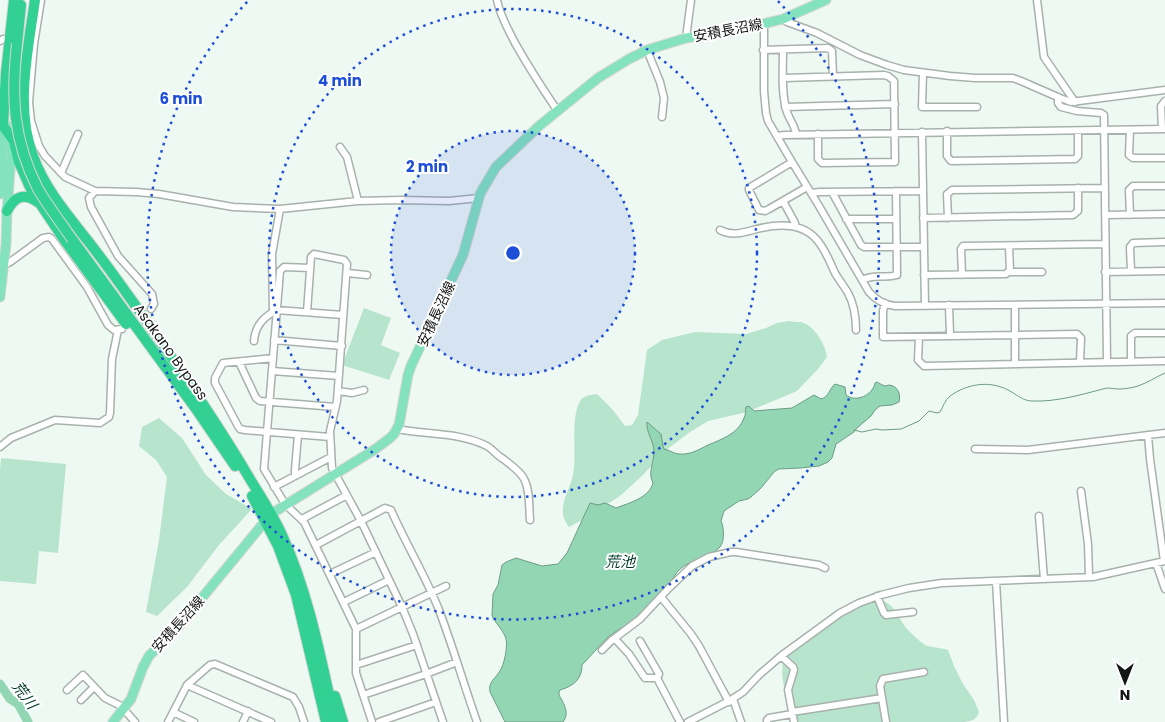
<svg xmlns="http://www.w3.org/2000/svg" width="1165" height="722" font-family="Poppins,'Noto Sans JP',sans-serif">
	<rect width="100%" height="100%" fill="#eff9f4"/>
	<path fill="#b7e4cc" d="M364,308L391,318L381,345L400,353L389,380L342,365Z
		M789,321C793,322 797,322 801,322C815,326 825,344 827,357L818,369L797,391L747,412L708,421L690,432L666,450L642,476L621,495L593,514L569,527C565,521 562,516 563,509C563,498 571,486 573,475C577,454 570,419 580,401C584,395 591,395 597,394L613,410L625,426L632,425L638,415L647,350L662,340L695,332L746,334L766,328L777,323Z
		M159,418L182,438L206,475L226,494L252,509L219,545L187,587L157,616L146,612L159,540L167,477L156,460L139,446L142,427Z
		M1,458L66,464L58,553L39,551L36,584L0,581V471Z
		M873,599C896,601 895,614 907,629C912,634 919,641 925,645C928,647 943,648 948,650L954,666L963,684L974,700L979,712C976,720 972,721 964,722H790L782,675L783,661L802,644L835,621Z"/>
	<path fill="#92d6b4" stroke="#6c9d84" d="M877,382C879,383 882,385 885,386C886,386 888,385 889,385C898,386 901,394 899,402L892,405L880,406L875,410L871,416L857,428L854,432L836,444L832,458L828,462L819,466L800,468L779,469L775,471L761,488L751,497L748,499L739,501L724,511L721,521C724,527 725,541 720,547C710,558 691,559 680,569C675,573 673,580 669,584C660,595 650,605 640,615C631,624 618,629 608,637C599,646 591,656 582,665C582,679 574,686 560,690L559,692V695C564,704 570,713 563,722H505L490,692C488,682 495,679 500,671C504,665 508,647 506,639C504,632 497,624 493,618L492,615L493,594L498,585L502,565L506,562L516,558L542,566L558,564L567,553L590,503L598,505L605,503L616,508C629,503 649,498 653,483C647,472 655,461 654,450C653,440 646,432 647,422L661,434L663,446L664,449C670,450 674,454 679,454C690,455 698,450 708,445C722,439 738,434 744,418C746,415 745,410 746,407L749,406L754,411L792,408L814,395L821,399C829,397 829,389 835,384L845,387L846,395C856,403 873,395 875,383Z"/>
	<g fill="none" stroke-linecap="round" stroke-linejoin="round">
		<path stroke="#6c9d84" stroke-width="1" d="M854,430L862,432L876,429L882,430L901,429L919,421L929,411L937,413L940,412C943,407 945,400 950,396C967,384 989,380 1008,390C1016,394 1023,401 1032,401C1056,402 1080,395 1103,389C1109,387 1113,389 1119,389C1124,389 1132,388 1138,386C1147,383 1156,377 1165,373"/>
		<path stroke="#92d6b4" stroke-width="9" d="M0,684L10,699L18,704L21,709L28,722"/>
		<g stroke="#a8b1ac" stroke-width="9">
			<path id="minor" d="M41,0L34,44L29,102L31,121L39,146L45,156L65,177L95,191L136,192L159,194L233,207L280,209L358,201L401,200L449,201L479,198
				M497,0C500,16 508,29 515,43C528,66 542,88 557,110
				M1037,0L1044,57L1075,102
				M783,19L787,22L817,33L860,55L887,65L904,70L950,76L975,78H1013L1021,81L1060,98L1071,102L1165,90
				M764,24V91L766,113L768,121L792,162L819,206L869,292C876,300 885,305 895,306L1165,303
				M686,38L691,0
				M0,41L3,39L9,40
				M647,50L660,82L664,98L662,117
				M763,50L828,48L832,51L833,76
				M783,50C783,69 781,90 786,109C788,118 795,125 796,134
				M923,73L922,107H977
				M783,78L884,75L888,76L894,81L895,162L822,163L818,159V134
				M1058,97V103L1061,107L1077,111L1101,113L1104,115L1107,362
				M785,107L895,104
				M1162,129L1161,106L1165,101
				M1130,130L1129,155L1133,158H1165
				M947,131V156L951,161L1075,159L1078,156V131
				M922,132L925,306
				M777,136L784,135L1165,129
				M340,147L347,157L358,201
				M792,162L749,188V190L759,210L765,211L769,209L807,187
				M61,173L78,134
				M95,191L89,198L91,207L118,256L152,294L154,304L151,309
				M832,192L861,245L864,247H924
				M811,193L820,192L923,191
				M783,201L795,223V227
				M1105,215L1165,214
				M1130,215L1129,190L1133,186H1165
				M923,218L1073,215L1078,211V188
				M948,218L947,194L952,190L1104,188
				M846,219H896
				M720,230C731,236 742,233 753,230C775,224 801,221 817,240C825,249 830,262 835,273C839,280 844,286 848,293C854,304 856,316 856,330
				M1,267L10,262L43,238L49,237L52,239L87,287L108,325L114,330L122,329
				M310,268L284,267L280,271L264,469L285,504L304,522L356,629V673L372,722
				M1131,271L1130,247L1133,243L1165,242
				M1008,272H1042
				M1105,272L1165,271
				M347,273L367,275
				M924,275L1006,274L1010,270L1009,246
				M962,275L961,249L963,246L1105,244
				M862,280C876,273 884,279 897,275L896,191
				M885,303L883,311V337L1077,334L1081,338L1080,362
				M949,305L950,335
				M1015,305V364
				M276,310L343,315
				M273,312L272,254L280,209
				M307,312L311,257L314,254L344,260L347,264L337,401L330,431L332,468L361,521L402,607L413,634L443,722
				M919,337L918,360L924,366L1165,361
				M274,340L342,346
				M254,341C255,327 262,319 273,312
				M273,358L223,363L215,378V383L238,426L240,429L245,430L330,437
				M1131,361V336L1135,333H1165
				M239,362L256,398L260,401L335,407
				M272,371L339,376
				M338,391L352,393L364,390
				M397,429C427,435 459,432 487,446C492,449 495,453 499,456C505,460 521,472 524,479C530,489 529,509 530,520
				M1148,435L1150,459L1164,561
				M0,447L11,438L55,420L100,423L109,417L110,413L112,359L118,330
				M975,449L1028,450L1165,433
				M295,476V470L298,435
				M274,487L331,457
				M1081,491L1088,544L1089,577
				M1039,516L1044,579
				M302,519L347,495
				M316,545L385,508L391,510C406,544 425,575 439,610C453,647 464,685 477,722
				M1156,563L1165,589
				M330,574L376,552
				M996,581L1004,722
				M877,596L884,613L886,615L913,612
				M661,597L691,634L699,646L729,702
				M344,602L389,580
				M356,629L446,586
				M615,639L629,654L645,678H657
				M640,641L659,674L657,678L680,722
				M602,650L611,641L640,619L669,588L692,566L709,557L731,552H736L819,565L825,568
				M781,656L793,667L794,670L788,690L794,722
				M356,665L417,645
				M187,685L271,722
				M67,690L83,675L105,698L121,706L135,722
				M363,695L426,674L457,662
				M733,699L741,722
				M81,700L94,687
				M173,712L194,722
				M792,712L882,698
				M168,722L185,689L187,685L210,665L215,664L293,697L299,707L304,722
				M243,722L248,711
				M379,722L436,702
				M688,722L729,701L743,692L759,675L781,656L840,613L859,603L881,595L909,588L942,583L1093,577L1165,561
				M767,722V720L769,718L792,714
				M886,722L880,686L883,679L924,672"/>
		</g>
		<g stroke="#d5d5d5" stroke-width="11">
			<path id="major" d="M0,194L3,126
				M0,297L6,244L7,211L11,157L12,126
				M113,722L131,699L143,667L149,656L178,627L271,514L374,450L390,438L394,434L399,425L408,375L411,366L463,255L480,194L484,187L496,167L539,126L598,78L629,59L647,50L686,38L734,31L783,19L826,0"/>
		</g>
		<g stroke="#d5d5d5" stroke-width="12">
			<path id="highway" d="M14,0L6,73L3,126L14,141L19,162L29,185L33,193L63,238L126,324
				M35,0C28,50 15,108 33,156C45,189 67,214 88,241C107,265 125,291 143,316C180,369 217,423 250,479C261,497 273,515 282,535C309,594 321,659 335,722
				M17,44L21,5
				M7,211C15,196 24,192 39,203
				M72,239L196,409L235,466
				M252,496L278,546L296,595L326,722
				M335,696L343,722"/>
		</g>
		<use href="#minor" stroke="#fff" stroke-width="6"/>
		<use href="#major" stroke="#84e3be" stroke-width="9"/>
		<use href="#highway" stroke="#32d193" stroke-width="10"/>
		<g stroke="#d5d5d5" stroke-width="12" stroke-linecap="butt">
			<path id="highway-bridge" d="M17,44C11,97 13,140 38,189C48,206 61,223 72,239"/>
		</g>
		<use href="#highway-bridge" stroke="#32d193" stroke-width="10"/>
	</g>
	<circle cx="513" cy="253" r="122" fill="#1d4ed8" fill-opacity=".12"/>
	<g fill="none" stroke="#1d4ed8" stroke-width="2.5" stroke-dasharray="2.5 5">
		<circle cx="513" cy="253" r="122"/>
		<circle cx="513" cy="253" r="244"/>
		<path d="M778 1A366 366 0 1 1 248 1"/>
	</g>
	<g text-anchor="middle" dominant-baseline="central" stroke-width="4" stroke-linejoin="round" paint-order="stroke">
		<g font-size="14" fill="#141715" stroke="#fff">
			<text transform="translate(728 30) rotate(-11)">安積長沼線</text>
			<text transform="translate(436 314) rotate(-65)">安積長沼線</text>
			<text transform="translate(171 352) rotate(54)">Asakano Bypass</text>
			<text transform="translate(178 624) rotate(-48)">安積長沼線</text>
		</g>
		<g font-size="15" font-style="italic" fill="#023c27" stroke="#fff">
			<text x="620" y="561">荒池</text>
			<text transform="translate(25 695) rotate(53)">荒川</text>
		</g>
	</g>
	<circle cx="513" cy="253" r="8" fill="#1d4ed8" stroke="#fff" stroke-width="2.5"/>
	<g font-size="15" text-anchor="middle" font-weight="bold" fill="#1d4ed8" stroke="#fff" stroke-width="4" stroke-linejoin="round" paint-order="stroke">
		<text x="340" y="86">4 min</text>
		<text x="181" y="104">6 min</text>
		<text x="427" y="172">2 min</text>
	</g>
	<g transform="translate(1125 682) rotate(180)" stroke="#ffffff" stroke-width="4" paint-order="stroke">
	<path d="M0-4L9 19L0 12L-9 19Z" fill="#141715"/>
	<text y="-8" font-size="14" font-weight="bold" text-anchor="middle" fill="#141715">N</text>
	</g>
</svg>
